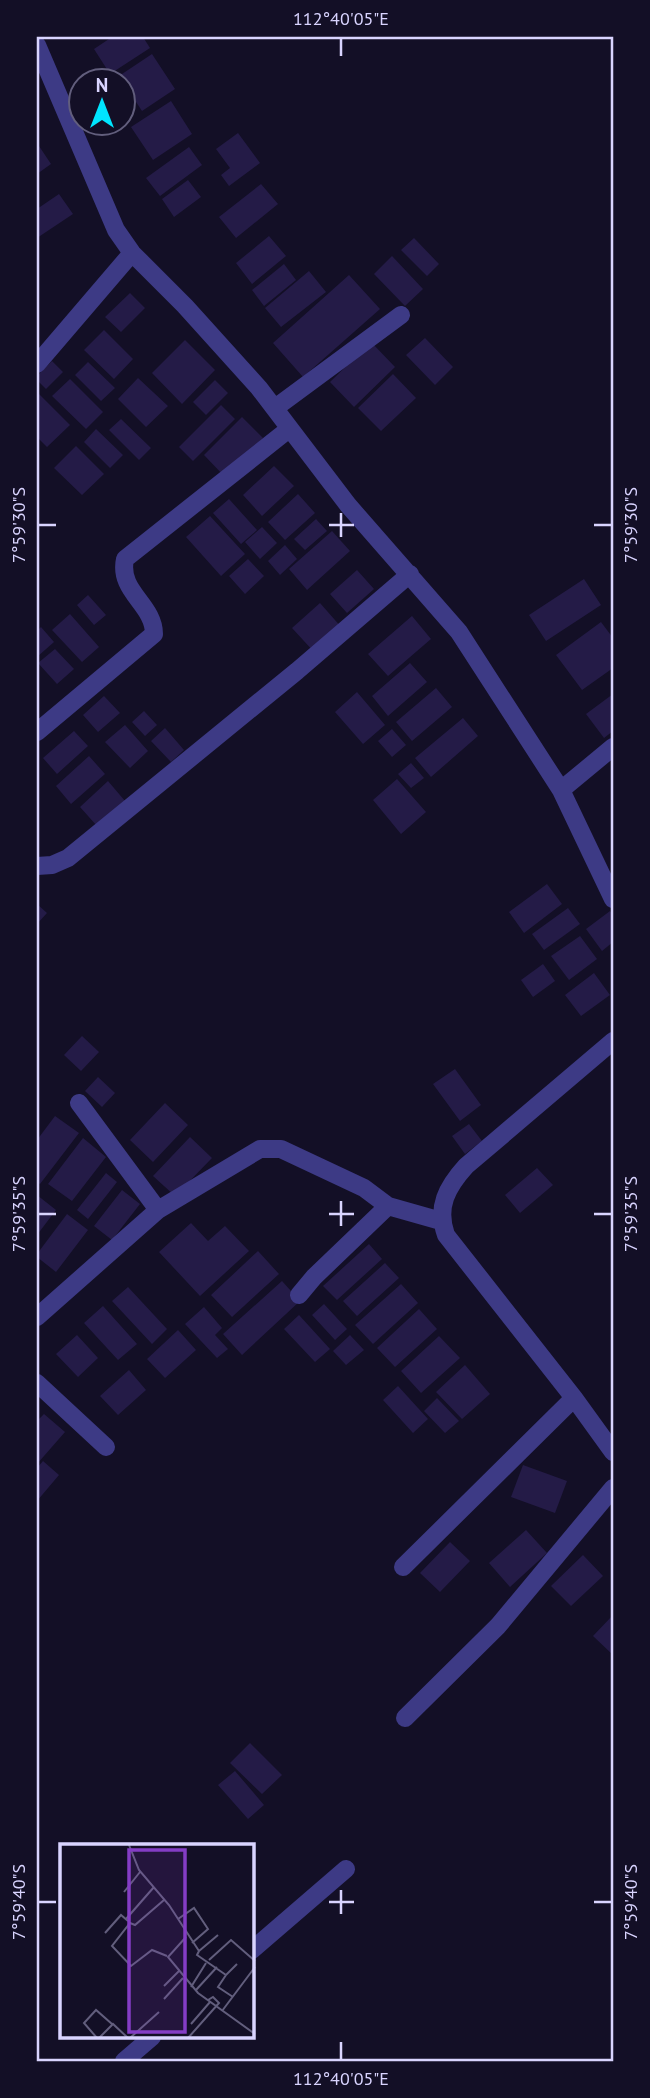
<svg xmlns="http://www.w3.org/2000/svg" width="650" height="2098" font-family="'PT Sans',sans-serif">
	<rect width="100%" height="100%" fill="#130f26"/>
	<path fill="#241b47" d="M112,37H143L150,48L110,74L94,49Z
		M152,54L175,89L142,111L119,76Z
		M171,101L192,134L153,160L131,127Z
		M238,133L260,163L229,186L221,175L230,168L216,149Z
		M37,143L51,164L37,174Z
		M189,147L202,165L160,196L146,178Z
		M188,180L201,197L174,217L162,199Z
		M261,184L278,204L236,238L219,217Z
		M59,194L73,214L37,238V209Z
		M269,236L286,256L252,284L236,263Z
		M414,238L439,264L427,276L401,250Z
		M392,256L423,289L405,306L374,274Z
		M284,264L296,280L264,306L252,290Z
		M309,271L326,292L281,327L265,308Z
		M349,275L380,309L303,377L273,343Z
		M130,293L145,308L121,332L105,317Z
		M104,330L133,359L114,379L84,350Z
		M425,338L453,367L435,385L406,355Z
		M185,340L215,370L182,404L152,373Z
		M371,342L395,367L354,407L330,382Z
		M52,361L63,372L46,389L37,380V376Z
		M88,362L115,388L101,401L75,375Z
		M393,374L416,398L381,431L358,408Z
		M138,378L168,406L146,427L118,399Z
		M70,379L103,412L86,429L52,396Z
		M215,380L228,393L206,415L193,402Z
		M37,392L70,425L47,447L37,437Z
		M221,405L235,419L193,461L179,447Z
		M242,417L263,438L225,477L204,455Z
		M121,419L151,448L139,460L109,430Z
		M96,429L123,455L110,468L84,442Z
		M76,446L104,474L82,495L54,468Z
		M274,466L294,486L262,516L243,495Z
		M298,494L315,513L285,540L268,522Z
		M229,499L257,530L241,544L213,513Z
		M210,516L245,554L221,576L186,537Z
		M316,519L327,531L305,550L294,539Z
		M262,527L277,543L260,559L245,542Z
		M332,531L350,551L307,590L289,569Z
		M285,545L297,559L280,575L268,561Z
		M248,559L264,576L245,594L229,576Z
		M357,570L374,589L347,613L330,594Z
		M584,579L601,605L546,641L529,615Z
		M88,595L106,615L94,625L77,605Z
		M320,603L342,628L315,653L292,628Z
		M70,614L99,647L82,662L52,630Z
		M412,616L431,639L388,676L368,654Z
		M601,622L613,638V668L582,690L556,655Z
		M41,627L54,642L37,657V631Z
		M55,649L74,669L57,684L38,663Z
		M410,663L427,682L388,716L372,696Z
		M436,688L452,707L412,741L396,722Z
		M357,692L385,725L363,744L335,712Z
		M613,694V731L604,738L586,714Z
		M104,696L120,713L98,732L83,715Z
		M144,711L157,725L145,736L132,722Z
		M463,718L478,736L431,777L415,758Z
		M125,725L148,751L130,768L105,742Z
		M165,728L184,750L171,762L151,741Z
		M392,729L406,745L392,757L378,741Z
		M74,731L88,746L57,774L43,758Z
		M89,756L105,774L71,804L56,786Z
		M411,763L424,778L411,788L398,774Z
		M397,779L426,812L401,834L373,800Z
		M108,781L125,801L97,826L80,807Z
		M547,884L562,904L524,933L509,912Z
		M37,904L47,913L37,924Z
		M568,908L580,924L544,950L532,934Z
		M610,911L613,915V942L602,951L586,929Z
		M580,936L597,959L569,980L551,956Z
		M543,964L555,981L533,997L521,980Z
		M594,973L610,995L581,1016L565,995Z
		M82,1036L99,1052L81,1071L64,1055Z
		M455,1069L481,1105L460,1121L433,1084Z
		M98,1077L115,1093L102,1107L85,1091Z
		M165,1103L188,1125L153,1162L130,1140Z
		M55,1116L79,1133L40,1184L37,1182V1140Z
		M469,1124L482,1141L465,1154L452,1136Z
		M190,1137L212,1158L175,1196L153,1176Z
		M83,1138L106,1157L72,1201L48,1184Z
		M537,1168L553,1185L520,1213L505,1195Z
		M106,1173L117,1182L88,1219L77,1210Z
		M122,1190L140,1204L112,1240L94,1226Z
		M37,1195L56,1210L37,1235Z
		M67,1214L88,1230L56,1272L37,1257V1254Z
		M191,1223L208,1241L225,1226L249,1251L200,1296L159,1252Z
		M369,1244L382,1259L337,1300L323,1286Z
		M258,1251L279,1274L232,1317L211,1295Z
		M385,1263L399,1278L357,1316L343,1301Z
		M282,1281L300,1301L242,1355L223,1334Z
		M401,1284L418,1303L373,1344L355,1325Z
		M128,1287L167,1329L152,1344L112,1301Z
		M324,1304L347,1329L335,1340L312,1315Z
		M103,1306L137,1344L118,1360L84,1323Z
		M204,1307L222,1328L215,1335L228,1349L217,1358L185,1324Z
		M419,1309L437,1329L395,1367L377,1348Z
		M299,1315L330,1349L315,1362L284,1329Z
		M178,1330L196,1350L165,1378L147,1359Z
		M77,1335L98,1358L78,1377L56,1354Z
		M350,1335L364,1350L346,1365L333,1351Z
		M439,1336L460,1358L421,1393L401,1371Z
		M465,1365L490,1394L462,1419L436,1392Z
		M129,1370L146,1390L118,1415L100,1396Z
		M398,1386L428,1419L413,1433L383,1400Z
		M437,1398L459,1421L445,1433L424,1411Z
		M44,1414L65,1432L37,1464V1421Z
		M43,1461L59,1475L37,1501V1468Z
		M523,1465L567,1481L555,1513L511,1497Z
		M526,1530L547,1553L510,1587L489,1563Z
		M450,1542L470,1561L440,1592L420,1573Z
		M583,1555L603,1576L571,1606L551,1586Z
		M613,1615V1655L593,1636Z
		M250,1743L282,1775L262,1794L230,1763Z
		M235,1771L264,1805L248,1819L218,1785Z"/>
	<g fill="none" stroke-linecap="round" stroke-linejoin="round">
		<path stroke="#3d3a85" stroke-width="18" d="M37,45L116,230L132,253L185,306L259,388L348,505L459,632L561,790L613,899
			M37,364L132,253
			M275,408L401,315
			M37,732L154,634C154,604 118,592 125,559L289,429
			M561,790L613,747
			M37,866L52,865L68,858L297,671L410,574
			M613,1041L466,1166C447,1187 436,1207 446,1235L574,1398L613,1452
			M79,1103L158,1210
			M299,1295L314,1277L388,1206
			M37,1317L158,1210L260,1149H281L364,1188L388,1206L441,1221
			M37,1383L106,1447
			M403,1567L574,1398
			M405,1718L498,1626L613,1488
			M252,1950L346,1869
			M124,2061L152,2037"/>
	</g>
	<path fill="none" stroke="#d9d4ff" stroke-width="2.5" d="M341,38V56M341,513V537M38,525H56M329,525H354M594,525H612M341,1201V1226M38,1214H56M329,1214H354M594,1214H612M341,1890V1914M38,1902H56M329,1902H354M594,1902H612M341,2042V2060"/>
	<g transform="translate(60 1844)">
		<rect width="194" height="194" fill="#130f26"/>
		<path fill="none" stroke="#625e7d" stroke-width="2" d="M69,1L79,26L109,61L139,107L137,111L166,131L177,120M64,48L80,28M104,56L75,81L70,79L52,102L71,122L92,106L107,112M66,75L94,43M118,75L134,64L148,85L132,99M45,89L61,71L68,77M126,93L108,113L138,149L195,190M139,107L158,91M149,116L171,96L195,117M166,131L158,143L173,153M104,142L119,127M131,143L146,119M136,146L157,123M104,155L123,134M162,167L195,123M131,180L150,158M37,194L24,179L36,166L52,180M39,194L53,180L68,194M70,194L99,168M128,194L159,159L153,153L148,156"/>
		<path fill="#843dc5" fill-opacity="0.15" stroke="#843dc5" stroke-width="3.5" d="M69,6H125V188H69Z"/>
		<rect width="194" height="194" fill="none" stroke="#d9d4ff" stroke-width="3.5"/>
	</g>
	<rect width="650" height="2098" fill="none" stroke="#130f26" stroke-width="77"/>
	<g transform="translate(102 102)"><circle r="33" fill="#130f26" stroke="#625e7d" stroke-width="2"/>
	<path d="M0-5L12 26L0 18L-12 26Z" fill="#00e5ff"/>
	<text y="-10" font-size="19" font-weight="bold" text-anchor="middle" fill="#d9d4ff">N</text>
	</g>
	<rect x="38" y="38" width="574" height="2022" fill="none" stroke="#d9d4ff" stroke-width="2.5"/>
	<g font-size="18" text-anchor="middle" fill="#d9d4ff">
		<text x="341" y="25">112°40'05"E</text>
		<text transform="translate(19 525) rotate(-90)" y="6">7°59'30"S</text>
		<text transform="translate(631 525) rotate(-90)" y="6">7°59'30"S</text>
		<text transform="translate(19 1214) rotate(-90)" y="6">7°59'35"S</text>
		<text transform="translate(631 1214) rotate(-90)" y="6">7°59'35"S</text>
		<text transform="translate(19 1902) rotate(-90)" y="6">7°59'40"S</text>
		<text transform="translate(631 1902) rotate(-90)" y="6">7°59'40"S</text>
		<text x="341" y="2085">112°40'05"E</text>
	</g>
</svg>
